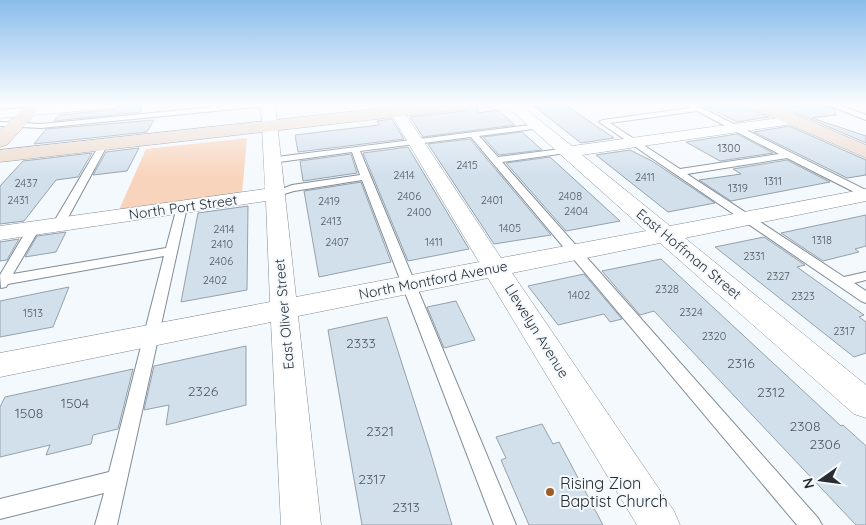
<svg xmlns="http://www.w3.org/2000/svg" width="866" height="525" font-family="Quicksand,sans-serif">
	<rect width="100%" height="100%" fill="#f4f9fe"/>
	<path fill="#f9d4bc" d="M247,138L242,193L119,210L146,149Z"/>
	<path fill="#d2e0ec" stroke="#94a1ac" d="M122,104H140L141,112L54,121L59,115L113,110Z
		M475,104H477L478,113L498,110L515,125L423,137L410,117L465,111Z
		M564,104L614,138L581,143L534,106Z
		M701,104H746L749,109L769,117L737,122Z
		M775,104H823L835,110L836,115L812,118L866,136V143Z
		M392,119L404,139L298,152L295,135L379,125L377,121Z
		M154,120L147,132L34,144L46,129Z
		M789,126L866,160V175L847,178L754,132Z
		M522,132L542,150L499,155L483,137Z
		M737,134L773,153L720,161L686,142Z
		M470,139L551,235L494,244L428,144Z
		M408,147L469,249L408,261L363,153Z
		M139,148L127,171L93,175L106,152Z
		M630,150L652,161L715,203L668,212L596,155Z
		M92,153L78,177L56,180L24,221L0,224V186L23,161Z
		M351,154L357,173L303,181L300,161Z
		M550,157L597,200L620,221L566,231L506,163Z
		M787,160L830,182L731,201L699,180L741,174L733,169Z
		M361,182L391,262L319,277L304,191Z
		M248,206L247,290L181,302L198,213Z
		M866,215V246L855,249L859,252L823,261L781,233Z
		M66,232L56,252L25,257L37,236Z
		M764,237L805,265L797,267L864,315L859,317L866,322V353L854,357L715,247Z
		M19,239L7,260L0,261V242Z
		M661,259L841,426L843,425L866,446V525H856L654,311L640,315L602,271Z
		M584,274L622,319L610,322L604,314L558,325L528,286Z
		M69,287L53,327L0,337V301Z
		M456,301L475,340L444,348L427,307Z
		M387,317L430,451L452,525H362L328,330Z
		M246,346V405L166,425L169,405L144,410L154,366Z
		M133,369L118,429L93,435L91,444L70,449L46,455L50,445L0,457V407L5,397Z
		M542,424L553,444L559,442L603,525H529L501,460L506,458L496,437Z"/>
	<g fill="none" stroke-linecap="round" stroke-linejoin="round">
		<g stroke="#808c97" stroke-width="2">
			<path id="lane" d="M243,104H269L265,106L41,128L0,126V122L41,124Z
				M687,104H694L866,190V197L862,196L787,158L687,174L844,277L866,272V280L854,283L866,291V303L861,301L599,122L603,120L690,108ZM697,111L779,154L680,169L610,123Z
				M825,104H836L866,115V120Z
				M538,124L542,126L541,128L479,136L498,157L569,148L570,150L566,153L502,162L818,518L822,525H797L471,137L360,151L516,525H494L362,180L294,191L274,197L269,194L292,185L360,175L352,152L272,163L269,162V158Z
				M104,141L108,144L64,225L62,227H54L52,225L100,144Z
				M182,204L187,207L117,525H95L104,493L0,519V499L109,472L164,256L8,284L6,287L1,288L0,275L28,228L34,225L40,228L13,274L166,248L177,207Z"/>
		</g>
		<g stroke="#808c97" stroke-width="1">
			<path id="street" d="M66,104H120L113,108L0,118V110Z
				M261,104H275L296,297L479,262L390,112L392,109H402L501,258L646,231L504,104H519L572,146L793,116L798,117L800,120L798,123L793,124L582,155L670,226L866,189V201L685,238L866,385V418L854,414L660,243L512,273L674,511L680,525H637L488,278L298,316L321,525H281L271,322L0,377V353L270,302L266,201L0,240V226L265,189Z"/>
		</g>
		<g stroke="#808c97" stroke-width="1">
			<path id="secondary" d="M27,104H44L7,145L0,147V131Z
				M422,104H473L465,109L0,162V150Z
				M748,104H770L866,145V158L750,107Z"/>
		</g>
		<use href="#lane" fill="#fff" fill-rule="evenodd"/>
		<use href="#street" fill="#fff" fill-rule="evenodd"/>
		<use href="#secondary" fill="#eddbce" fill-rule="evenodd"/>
	</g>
	<linearGradient id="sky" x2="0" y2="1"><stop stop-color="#8abdec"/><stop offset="0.59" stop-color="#fafcff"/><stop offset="1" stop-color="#fafcff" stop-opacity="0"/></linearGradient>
	<rect width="866" height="177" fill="url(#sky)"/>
	<circle fill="#9c5b27" stroke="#f4f9fe" stroke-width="2" cx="550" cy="492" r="5"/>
	<g text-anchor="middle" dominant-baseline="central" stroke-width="4" stroke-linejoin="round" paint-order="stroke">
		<g font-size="11" fill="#525a60">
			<text x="729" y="148">1300</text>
			<text x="467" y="165">2415</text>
			<text x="404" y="175">2414</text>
			<text x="645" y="177">2411</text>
			<text x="773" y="181">1311</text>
			<text x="26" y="183">2437</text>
			<text x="738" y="188">1319</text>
			<text x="409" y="196">2406</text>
			<text x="570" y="196">2408</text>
			<text x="18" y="200">2431</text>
			<text x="492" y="200">2401</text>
			<text x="329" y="201">2419</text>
			<text x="576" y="211">2404</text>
			<text x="419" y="212">2400</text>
			<text x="331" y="221">2413</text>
			<text x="510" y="228">1405</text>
			<text x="224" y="229">2414</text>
			<text x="822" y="240">1318</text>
			<text x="337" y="242">2407</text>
			<text x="434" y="242">1411</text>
			<text x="222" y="244">2410</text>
			<text x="754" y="256">2331</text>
			<text x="221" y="261">2406</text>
			<text x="778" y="276">2327</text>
			<text x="215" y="280">2402</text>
			<text x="667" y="289">2328</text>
			<text x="579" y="295">1402</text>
			<text x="803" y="296">2323</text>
			<text x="691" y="312">2324</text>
			<text x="33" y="313">1513</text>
			<text x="844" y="331">2317</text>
			<text x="714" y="336">2320</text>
		</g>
		<g font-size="14" fill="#282d32" stroke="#f4f9fe">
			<text transform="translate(183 207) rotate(-8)">North Port Street</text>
			<text transform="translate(689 254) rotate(40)">East Hoffman Street</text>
			<text transform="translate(433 280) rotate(-11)">North Montford Avenue</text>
			<text transform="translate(284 314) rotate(-95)">East Oliver Street</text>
			<text transform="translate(537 331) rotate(58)">Llewelyn Avenue</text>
		</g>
		<g font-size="14" fill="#525a60">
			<text x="361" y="343">2333</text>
			<text x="741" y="363">2316</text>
			<text x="203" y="391">2326</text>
			<text x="771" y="392">2312</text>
			<text x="75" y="403">1504</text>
			<text x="29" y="413">1508</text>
			<text x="805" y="426">2308</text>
			<text x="380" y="431">2321</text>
			<text x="825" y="444">2306</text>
			<text x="372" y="479">2317</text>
			<text x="406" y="507">2313</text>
		</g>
		<g font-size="16" fill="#282d32" stroke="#f4f9fe" text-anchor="start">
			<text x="560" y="483">Rising Zion<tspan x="560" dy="18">Baptist Church</tspan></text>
		</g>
	</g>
	<g transform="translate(821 480) rotate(256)" stroke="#f4f9fe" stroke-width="4" paint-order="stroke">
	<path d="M0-4L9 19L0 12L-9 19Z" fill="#282d32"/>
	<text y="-8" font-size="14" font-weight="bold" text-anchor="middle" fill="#282d32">N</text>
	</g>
</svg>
